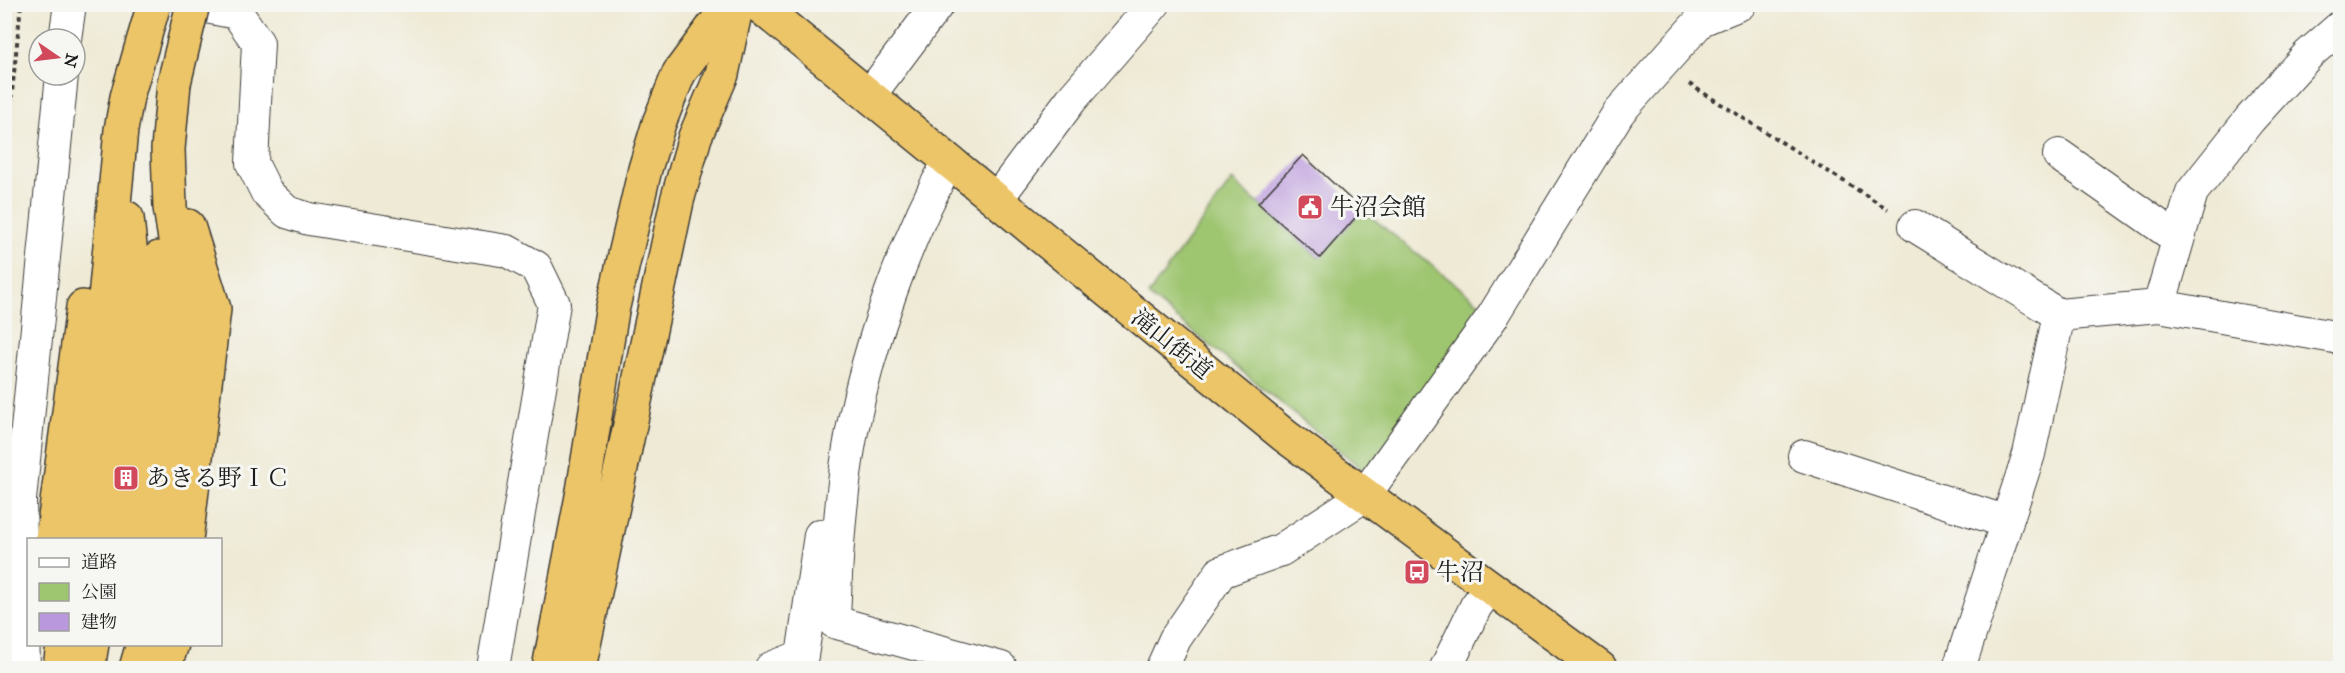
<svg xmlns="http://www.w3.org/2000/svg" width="2345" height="673" font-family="'IM FELL Great Primer','Noto Serif JP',serif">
	<rect width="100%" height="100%" fill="#f6f6f2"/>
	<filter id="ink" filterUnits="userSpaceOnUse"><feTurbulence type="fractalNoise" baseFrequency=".0167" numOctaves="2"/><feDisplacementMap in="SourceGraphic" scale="12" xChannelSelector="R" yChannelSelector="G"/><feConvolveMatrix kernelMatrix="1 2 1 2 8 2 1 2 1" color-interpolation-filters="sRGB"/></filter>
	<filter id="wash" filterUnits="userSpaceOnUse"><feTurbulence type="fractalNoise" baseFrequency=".008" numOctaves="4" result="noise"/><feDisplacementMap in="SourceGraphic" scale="24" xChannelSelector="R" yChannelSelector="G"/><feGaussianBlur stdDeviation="1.35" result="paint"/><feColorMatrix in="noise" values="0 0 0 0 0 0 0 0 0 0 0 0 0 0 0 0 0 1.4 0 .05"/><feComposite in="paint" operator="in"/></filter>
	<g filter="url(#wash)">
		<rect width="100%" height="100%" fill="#efead5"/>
		<path fill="#9ec570" stroke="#5d7046" stroke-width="1.5" d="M1232,180L1319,258L1362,210L1484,307L1366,472L1148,295Z"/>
		<g id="blocks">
			<path fill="#ba98dd" d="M1303,155L1362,210L1320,258L1258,203Z"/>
		</g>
	</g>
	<g filter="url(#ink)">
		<use href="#blocks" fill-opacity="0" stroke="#3c3b38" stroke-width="1.5"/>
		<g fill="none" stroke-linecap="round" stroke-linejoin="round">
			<g stroke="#3c3b38" stroke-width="34">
				<path id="minor" d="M191,4L237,13L258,43L252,163L267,193L287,212L309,219L507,251L536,267L554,304L493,668
					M65,39L70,4
					M869,96L938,4
					M2059,155L2178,239
					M949,161C906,238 869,344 852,431C840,494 836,559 834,622L1001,668
					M996,200L1071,100L1154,4
					M1915,226L2059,315L2159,306L2340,338
					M2159,306L2192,192L2250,119L2309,54L2340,27
					M1804,456L2007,522
					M24,668L20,500L62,75
					M771,668L802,656L820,535
					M1162,668L1175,639L1221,572L1281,550L1364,496L1493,316L1619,112L1701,20L1740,4
					M1446,668L1476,606L1490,588
					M1959,668L2029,454L2059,315"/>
			</g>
			<g stroke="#3c3b38" stroke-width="36">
				<path id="highway" d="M757,4L1285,436L1600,668
					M52,540L83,307
					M76,540L98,372L121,130L127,97L154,4
					M106,540L127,376L131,323L133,275L127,218
					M133,540L159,340V258
					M159,540L184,344L179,265L170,207L168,149L174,83
					M186,540L214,309L188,226
					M60,668L63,644
					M88,668L92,644
					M136,668L143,644
					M164,668L172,644
					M549,668L583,491L612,311L645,169L659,123L679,73L730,4
					M579,668L677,201L695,137L722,74L737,4"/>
			</g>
			<path stroke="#3c3b38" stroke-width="4" stroke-dasharray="4.5 4.5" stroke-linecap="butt" d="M1689,84L1888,209
				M4,171L21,4"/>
			<use href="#minor" stroke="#fff" stroke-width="32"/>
			<use href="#highway" stroke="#edc569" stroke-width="33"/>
			<g stroke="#3c3b38" stroke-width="36" stroke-linecap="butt">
				<path id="highway-bridge" d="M174,83L193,4"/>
			</g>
			<use href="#highway-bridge" stroke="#edc569" stroke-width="33"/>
		</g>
	</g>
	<defs>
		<g id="civic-square" transform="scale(1.35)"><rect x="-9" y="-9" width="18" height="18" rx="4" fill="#d1495b" stroke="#f6f6f2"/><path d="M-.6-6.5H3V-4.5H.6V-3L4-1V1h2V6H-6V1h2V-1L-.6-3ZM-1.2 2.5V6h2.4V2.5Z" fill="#fff"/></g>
		<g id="building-square" transform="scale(1.35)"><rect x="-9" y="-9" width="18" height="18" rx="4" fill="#d1495b" stroke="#f6f6f2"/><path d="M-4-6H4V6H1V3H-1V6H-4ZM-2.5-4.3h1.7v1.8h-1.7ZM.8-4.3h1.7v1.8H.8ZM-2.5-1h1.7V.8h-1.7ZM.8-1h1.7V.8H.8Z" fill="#fff"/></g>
		<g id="bus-square" transform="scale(1.35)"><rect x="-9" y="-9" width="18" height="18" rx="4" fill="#d1495b" stroke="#f6f6f2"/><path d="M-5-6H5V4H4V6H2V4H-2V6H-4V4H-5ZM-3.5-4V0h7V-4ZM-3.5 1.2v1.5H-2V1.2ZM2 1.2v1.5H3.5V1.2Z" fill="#fff"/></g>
	</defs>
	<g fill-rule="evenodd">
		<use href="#civic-square" x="1310" y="207"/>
		<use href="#building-square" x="126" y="478"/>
		<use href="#bus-square" x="1417" y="572"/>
	</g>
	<g text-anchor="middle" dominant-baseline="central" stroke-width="6" stroke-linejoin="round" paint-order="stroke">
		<g font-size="24" fill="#1c1c1c" stroke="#f6f6f2" text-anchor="start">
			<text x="1330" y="207">牛沼会館</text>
			<text x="146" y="478">あきる野ＩＣ</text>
			<text x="1436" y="572">牛沼</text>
		</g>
		<g font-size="24" fill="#1c1c1c" stroke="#f6f6f2">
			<text transform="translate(1172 344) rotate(39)">滝山街道</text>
		</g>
	</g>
	<rect width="2345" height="673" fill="none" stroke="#f6f6f2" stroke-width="24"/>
	<rect x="27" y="538" width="195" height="108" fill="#f6f6f2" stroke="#9f9f9c" stroke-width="1.5"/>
	<rect x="39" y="558" width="30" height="9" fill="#ffffff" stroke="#9f9f9c" stroke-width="1.5"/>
	<text x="81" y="568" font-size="18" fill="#1c1c1c">道路</text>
	<rect x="39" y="583" width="30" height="18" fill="#9ec570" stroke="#9f9f9c" stroke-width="1.5"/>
	<text x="81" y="598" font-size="18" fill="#1c1c1c">公園</text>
	<rect x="39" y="613" width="30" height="18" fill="#ba98dd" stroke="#9f9f9c" stroke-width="1.5"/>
	<text x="81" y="628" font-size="18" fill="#1c1c1c">建物</text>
	<g transform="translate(57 57) rotate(104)"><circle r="28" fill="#f6f6f2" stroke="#9f9f9c" stroke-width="1.5"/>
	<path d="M0-4.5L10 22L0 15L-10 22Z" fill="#d1495b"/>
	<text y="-9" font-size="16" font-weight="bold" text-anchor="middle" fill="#1c1c1c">N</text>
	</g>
</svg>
